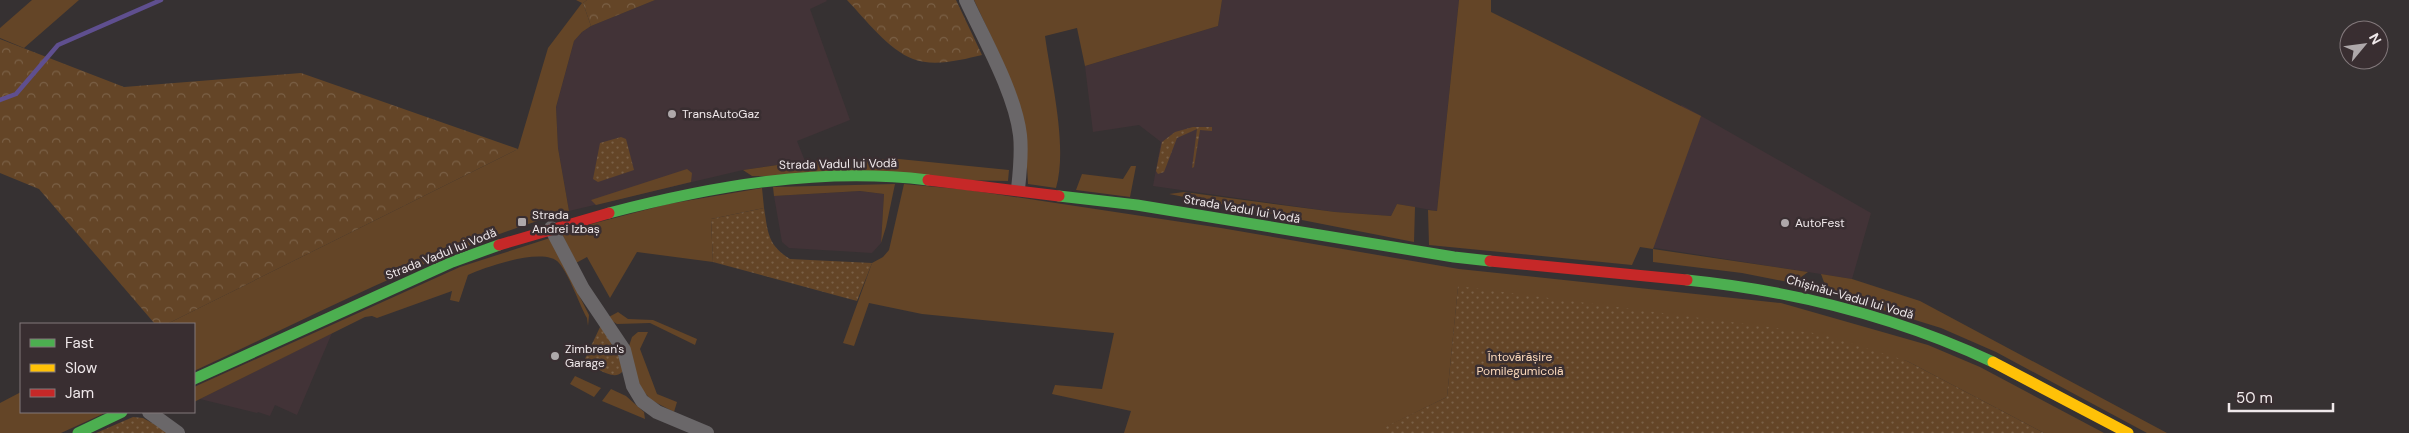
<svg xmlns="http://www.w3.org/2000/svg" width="2409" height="433" font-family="'DM Sans',sans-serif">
	<defs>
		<pattern id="forest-crowns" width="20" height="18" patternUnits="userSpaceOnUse" patternTransform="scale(1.25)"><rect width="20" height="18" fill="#644527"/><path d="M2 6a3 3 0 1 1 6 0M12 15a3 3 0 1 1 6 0" fill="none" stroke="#7a6046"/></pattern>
		<pattern id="garden-dots" width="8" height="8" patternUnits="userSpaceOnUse" patternTransform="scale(1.25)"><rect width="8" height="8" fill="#644527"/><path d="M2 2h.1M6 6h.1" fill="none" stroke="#7a6046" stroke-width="1.8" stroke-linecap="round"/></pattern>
	</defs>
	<rect width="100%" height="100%" fill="#363132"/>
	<path fill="#423337" d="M655,0H826L827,1L810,9L850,120L797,141L805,161L743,170L569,211L558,148L556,107L574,41L582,32L591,26Z
		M1222,0H1459L1437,211L1397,204L1391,216L1335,212L1153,186L1161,142L1139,125L1093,132L1085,66L1218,26Z
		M1682,105L1871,213L1852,279L1478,220Z
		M860,191L884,194L881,243L872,253L789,248L782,242L774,196Z
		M332,333L297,415L275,405L270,416L258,412L257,413L200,399Z"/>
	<path fill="#644527" d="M32,0H79L24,48L0,38V28Z
		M576,0H587L583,3L591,26L582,32L574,41L556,107L558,148L569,211C438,250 317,314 194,371V324H167L518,149L548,48L582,3Z
		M974,0H1222L1218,26L1085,66L1077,28L1045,36C1051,80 1068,146 1056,188L1028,184L1025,131L1002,60Z
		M1459,0H1491V12L1701,116L1653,249L1808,272L1793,283L1742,273L1653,262V249L1640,247L1632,265L1429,245L1428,210L1437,211Z
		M899,159L1009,170L1008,181L752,176L743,170L805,161Z
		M1131,166H1136L1130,197L1076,190L1082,174L1123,179Z
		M687,169L692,173L691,182L596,205L591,200Z
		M895,184L886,227L881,243L884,194L860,191L774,196L773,187Z
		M904,184L969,190L1221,228L1459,269L1781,303L1928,345L1980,367L2104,433H2044L1907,361L1458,287L1447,397L1386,427L1385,433H1124L1131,411L1052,394L1055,385L1102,389L1114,333L922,314L869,303L854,346L843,343L872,263L883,257L889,250Z
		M762,188L764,208L711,219L713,262L637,252L610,298L587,257L576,263L561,232L668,204Z
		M1184,192L1335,212L1391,216L1397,204L1415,207L1414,242L1169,194Z
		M550,238L589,315L588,326L587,318C579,304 569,274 559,263C545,246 485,267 468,275L459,302L450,300L452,291L377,318L372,316L365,317L194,402V387L460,267Z
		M1821,274L1852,279L1920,301L2167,433H2147L1996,352L1941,328L1828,293Z
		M618,312L628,319L653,320L697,339L695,345L650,323L617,324L607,318Z
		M638,332H648L640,349L657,394L677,402L674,412L651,400L639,386L629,346L632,337Z
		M575,376L601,388L594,397L570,384Z
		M611,389L626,396L644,412L645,419L602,401Z
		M21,392V412H107L61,433H0V403Z"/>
	<path fill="url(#forest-crowns)" d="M587,0H655L591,26L583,3Z
		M847,0H956L982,55C961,60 934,67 913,59C889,50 865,19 847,0Z
		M0,39L124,87L301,73L518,149L167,324H155L39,189L0,173Z"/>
	<path fill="url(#garden-dots)" d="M1193,127H1212V131L1200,130L1194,167L1192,168L1197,129L1177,138L1164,172L1158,174L1156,171L1162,142L1175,132Z
		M621,137L626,139L634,170L598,182L593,179L600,143Z
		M764,208C768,231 767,245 790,259L872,263L857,301L713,262L711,219Z
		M1458,286L1821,334L1907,361L2044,433H1385V427L1447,397Z
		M601,325L625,363C622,388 597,368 584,361Z
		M133,417L143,418L170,433H96Z"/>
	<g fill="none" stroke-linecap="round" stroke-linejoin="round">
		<path stroke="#5f4f8f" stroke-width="4.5" d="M0,100L16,94L58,45L161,0"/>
		<path stroke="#6a6769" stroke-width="14" d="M966,0C984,39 1015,93 1020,135C1022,153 1020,171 1018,189
			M551,228L583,289L624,350L633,386L642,401L657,412L707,433
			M149,412L178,433"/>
		<path stroke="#4caf50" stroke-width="11" d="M1059,196L1137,205L1454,257L1490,261
			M609,213C713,186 819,167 928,180
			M1687,280C1794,291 1895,316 1993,362
			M194,379L452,262L499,245
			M78,433L122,412"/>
		<path stroke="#ffc107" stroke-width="11" d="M1993,362L2128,433"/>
		<path stroke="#c62828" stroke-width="11" d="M928,180L1059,196
			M499,245L609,213
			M1490,261L1687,280"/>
	</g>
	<g fill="#aea8aa" stroke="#392e31" stroke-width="2">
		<circle cx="672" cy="114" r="5"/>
		<rect x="517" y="217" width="10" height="10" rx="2.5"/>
		<circle cx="1785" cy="223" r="5"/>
		<circle cx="555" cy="356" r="5"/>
	</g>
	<g text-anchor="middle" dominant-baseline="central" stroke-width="5" stroke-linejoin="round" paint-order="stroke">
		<g font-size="12" fill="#efe8ea" stroke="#392e31" text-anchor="start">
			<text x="682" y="114">TransAutoGaz</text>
			<text x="532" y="215">Strada<tspan x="532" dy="14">Andrei Izbaș</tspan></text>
			<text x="1795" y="223">AutoFest</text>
			<text x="565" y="349">Zimbrean's<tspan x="565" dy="14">Garage</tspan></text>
		</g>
		<g font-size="12" fill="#efe8ea" stroke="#392e31">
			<text transform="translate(838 164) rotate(-1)">Strada Vadul lui Vodă</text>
			<text transform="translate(1242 209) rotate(10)">Strada Vadul lui Vodă</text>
			<text transform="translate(441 254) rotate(-22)">Strada Vadul lui Vodă</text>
			<text transform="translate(1850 297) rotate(16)">Chișinău-Vadul lui Vodă</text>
		</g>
		<g font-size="12" fill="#fcdabb" stroke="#392e31">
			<text x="1520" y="357">Întovărășire<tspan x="1520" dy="14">Pomilegumicolă</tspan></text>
		</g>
	</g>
	<rect x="20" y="323" width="175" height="90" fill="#392e31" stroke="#82787b"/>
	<rect x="30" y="339" width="25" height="8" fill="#4caf50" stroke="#82787b"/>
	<text x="65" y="348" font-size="15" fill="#efe8ea">Fast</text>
	<rect x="30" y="364" width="25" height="8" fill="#ffc107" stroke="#82787b"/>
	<text x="65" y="373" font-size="15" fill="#efe8ea">Slow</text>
	<rect x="30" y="389" width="25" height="8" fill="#c62828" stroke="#82787b"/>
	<text x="65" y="398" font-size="15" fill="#efe8ea">Jam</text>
	<g transform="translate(2364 45) rotate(61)"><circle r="24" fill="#392e31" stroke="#82787b"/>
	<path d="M0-4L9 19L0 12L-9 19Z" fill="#aea8aa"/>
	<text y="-8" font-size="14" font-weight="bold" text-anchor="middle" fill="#efe8ea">N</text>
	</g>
	<path d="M2229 403v8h104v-8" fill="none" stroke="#efe8ea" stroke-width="2.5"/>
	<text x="2236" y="403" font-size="15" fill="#efe8ea" stroke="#392e31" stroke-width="4" paint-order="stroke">50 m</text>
</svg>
